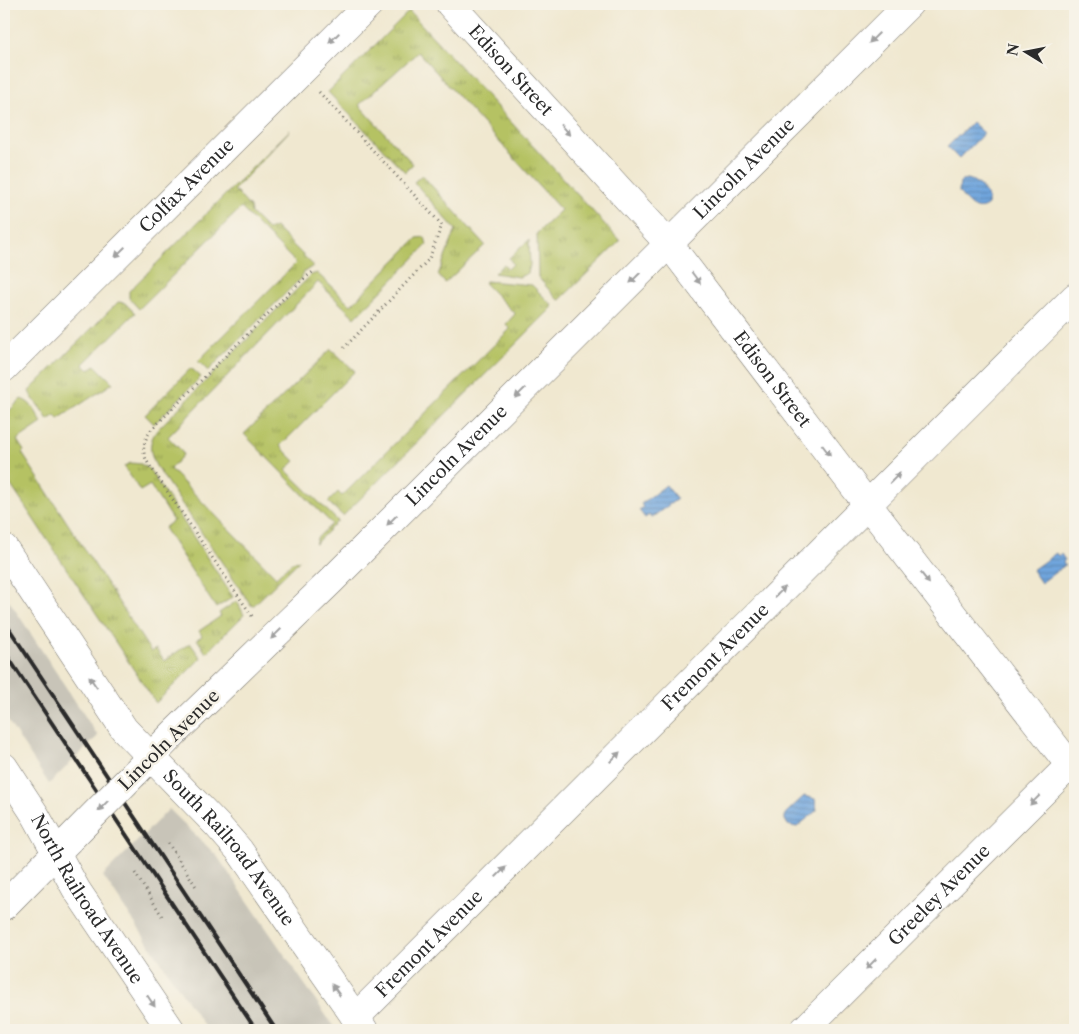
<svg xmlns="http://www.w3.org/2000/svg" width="1079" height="1034" font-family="'Libre Caslon Text',serif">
	<defs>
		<pattern id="grass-tufts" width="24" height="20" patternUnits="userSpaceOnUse" patternTransform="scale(1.25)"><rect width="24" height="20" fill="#b5c263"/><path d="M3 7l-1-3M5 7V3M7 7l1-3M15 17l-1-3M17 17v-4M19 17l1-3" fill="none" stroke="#939e52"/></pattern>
		<pattern id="water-rules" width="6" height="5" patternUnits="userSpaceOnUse" patternTransform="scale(1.25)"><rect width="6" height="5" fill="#70a5dd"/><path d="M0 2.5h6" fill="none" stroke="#5c87b3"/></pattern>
	</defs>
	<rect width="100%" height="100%" fill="#f7f3e8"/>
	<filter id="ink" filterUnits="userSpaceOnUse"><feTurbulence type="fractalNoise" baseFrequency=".02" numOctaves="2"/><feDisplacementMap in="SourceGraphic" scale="10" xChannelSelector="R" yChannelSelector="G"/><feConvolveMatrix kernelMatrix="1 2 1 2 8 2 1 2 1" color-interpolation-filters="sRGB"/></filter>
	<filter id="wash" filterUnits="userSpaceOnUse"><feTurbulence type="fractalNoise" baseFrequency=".0096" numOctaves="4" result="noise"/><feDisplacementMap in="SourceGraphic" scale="20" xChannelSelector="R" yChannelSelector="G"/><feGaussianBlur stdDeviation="1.12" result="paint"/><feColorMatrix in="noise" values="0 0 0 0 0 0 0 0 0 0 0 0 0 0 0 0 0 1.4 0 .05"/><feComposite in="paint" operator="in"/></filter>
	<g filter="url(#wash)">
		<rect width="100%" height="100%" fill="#f0e8d0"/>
		<path fill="#c8c4b8" d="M4,593L98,736L49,784L4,715Z
			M169,809L217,856L336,1030H207L103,876Z"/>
		<path fill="url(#grass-tufts)" stroke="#707647" d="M409,11L620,241L560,300L557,299L538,277L537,233L561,210L418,52L359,105L413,164L405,172L328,92Z
			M290,130L234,190L250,207L251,213L268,230L275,227L313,265V266L304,272L300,279L208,371L198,361L296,263L241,208L139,309L129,298V291Z
			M422,175L485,245L445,283L438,275L456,230L414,182Z
			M425,237L427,245L355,318L318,282L168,437L181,450L183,455L170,469L276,577L291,563L300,560L253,606L251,605L156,466C149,452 148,441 158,429L311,275L317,273L351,305L417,238Z
			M529,240L530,265L528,273L519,277L494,273L504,264L508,269L513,264L509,258Z
			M486,281L532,285L552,305V308L343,516L328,502L338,492L342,496L510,329L506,324L515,314L484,283Z
			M118,302L125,303L135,313L83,364L89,370L95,365L113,383L58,419L55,415L48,420C44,411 30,397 29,391Z
			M331,349L355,371L280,446L295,461L286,470L338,521L315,544L317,538L332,524L244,434Z
			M191,368L201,377L154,424L145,415Z
			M21,399C32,402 37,414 42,423L17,440L24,451L22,453L151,652L156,649L164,661L190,643L201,658L156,703L4,475V416Z
			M131,463L141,464L149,469L233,597L216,608L164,528L173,521L150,485L140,491L124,466Z
			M237,601L244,615L206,653L197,639L202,636L199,631L221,616L219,613Z"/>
		<path fill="url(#water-rules)" stroke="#4e6884" d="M972,122L984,133L959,159L947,147Z
			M967,179C977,180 990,194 988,205C976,215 966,202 959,192L960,182Z
			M666,485L677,499L651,518L649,515L645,518L639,510L643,507L641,504Z
			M1056,553L1058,556L1061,554L1065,560L1063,562L1065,565L1041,583L1032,570Z
			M804,796L815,799L817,810L797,827L788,825L785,820V814Z"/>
	</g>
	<g filter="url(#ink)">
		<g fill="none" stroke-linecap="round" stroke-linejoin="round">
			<g stroke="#706d65" stroke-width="29">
				<g id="minor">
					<path id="s1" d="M450,4L669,244L868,505L1075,772"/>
					<path id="s2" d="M4,368L369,4"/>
					<path id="s3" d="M4,548L124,729L218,826L239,850L364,1030"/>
					<path id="s4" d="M4,767L36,816L76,889L171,1030"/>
					<path id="s5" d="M355,1018L1075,297"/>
					<path id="s6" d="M804,1030L1075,760"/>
				</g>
			</g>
			<g stroke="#706d65" stroke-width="29">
				<g id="tertiary">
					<path id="s7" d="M135,773L175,732L331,581L909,4"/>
					<path d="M4,906L70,839"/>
				</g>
			</g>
			<path stroke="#706d65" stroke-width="3" stroke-dasharray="1 4" stroke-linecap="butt" d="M319,92L442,225L429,259L344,348
				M252,616L148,463C141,451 143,442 151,430L302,280L314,271
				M168,843L197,888
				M135,873L162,916
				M297,1030L299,1029L300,1030"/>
			<use href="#minor" stroke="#fff" stroke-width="28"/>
			<use href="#tertiary" stroke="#fff" stroke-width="28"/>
			<path stroke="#2b2b2b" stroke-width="4" d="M4,621L276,1030
				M4,651L256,1030"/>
			<g stroke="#706d65" stroke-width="29" stroke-linecap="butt">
				<path id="tertiary-bridge" d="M70,839L135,773"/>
			</g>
			<use href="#tertiary-bridge" stroke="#fff" stroke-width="28"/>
		</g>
		<defs><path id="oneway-solid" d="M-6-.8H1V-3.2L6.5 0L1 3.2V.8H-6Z" transform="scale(1.25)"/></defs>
		<g fill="#a0a0a0">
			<use href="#oneway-solid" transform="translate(334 38) rotate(135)"/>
			<use href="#oneway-solid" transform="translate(874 38) rotate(135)"/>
			<use href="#oneway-solid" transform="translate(565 130) rotate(48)"/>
			<use href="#oneway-solid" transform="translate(120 252) rotate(135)"/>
			<use href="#oneway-solid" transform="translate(635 278) rotate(135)"/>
			<use href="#oneway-solid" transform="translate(696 278) rotate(53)"/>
			<use href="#oneway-solid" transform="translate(520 393) rotate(135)"/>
			<use href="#oneway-solid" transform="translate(826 450) rotate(53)"/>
			<use href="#oneway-solid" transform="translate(895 478) rotate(-45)"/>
			<use href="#oneway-solid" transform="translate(392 520) rotate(135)"/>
			<use href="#oneway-solid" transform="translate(925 578) rotate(52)"/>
			<use href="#oneway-solid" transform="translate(780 592) rotate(-45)"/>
			<use href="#oneway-solid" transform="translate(276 634) rotate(136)"/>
			<use href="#oneway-solid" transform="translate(93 682) rotate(-124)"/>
			<use href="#oneway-solid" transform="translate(615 757) rotate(-45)"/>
			<use href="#oneway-solid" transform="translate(1035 800) rotate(135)"/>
			<use href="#oneway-solid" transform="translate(103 806) rotate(134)"/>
			<use href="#oneway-solid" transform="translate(501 872) rotate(-45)"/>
			<use href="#oneway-solid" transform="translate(871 964) rotate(135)"/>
			<use href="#oneway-solid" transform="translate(336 990) rotate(-125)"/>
			<use href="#oneway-solid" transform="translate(151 1001) rotate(56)"/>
		</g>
	</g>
	<g text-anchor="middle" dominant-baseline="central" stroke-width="5" stroke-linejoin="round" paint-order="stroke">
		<g font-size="18" fill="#2b2b2b" stroke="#f7f3e8">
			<text stroke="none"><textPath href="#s1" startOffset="90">Edison Street</textPath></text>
			<text stroke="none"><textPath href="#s7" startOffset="858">Lincoln Avenue</textPath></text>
			<text stroke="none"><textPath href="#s2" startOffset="258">Colfax Avenue</textPath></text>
			<text stroke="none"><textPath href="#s1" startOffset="495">Edison Street</textPath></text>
			<text stroke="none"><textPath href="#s7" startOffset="452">Lincoln Avenue</textPath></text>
			<text stroke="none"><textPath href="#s5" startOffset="510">Fremont Avenue</textPath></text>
			<text transform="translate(169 740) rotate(-45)">Lincoln Avenue</text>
			<text stroke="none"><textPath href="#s3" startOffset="376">South Railroad Avenue</textPath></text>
			<text stroke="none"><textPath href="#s6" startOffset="191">Greeley Avenue</textPath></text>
			<text stroke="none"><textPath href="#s4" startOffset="156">North Railroad Avenue</textPath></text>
			<text stroke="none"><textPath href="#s5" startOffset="105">Fremont Avenue</textPath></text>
		</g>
	</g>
	<rect width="1079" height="1034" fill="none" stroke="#f7f3e8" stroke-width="20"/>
	<g transform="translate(1026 52) rotate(280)" stroke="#f7f3e8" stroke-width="4" paint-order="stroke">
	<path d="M0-4L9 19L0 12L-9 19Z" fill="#2b2b2b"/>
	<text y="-8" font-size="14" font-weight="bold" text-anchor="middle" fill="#2b2b2b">N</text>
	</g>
</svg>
